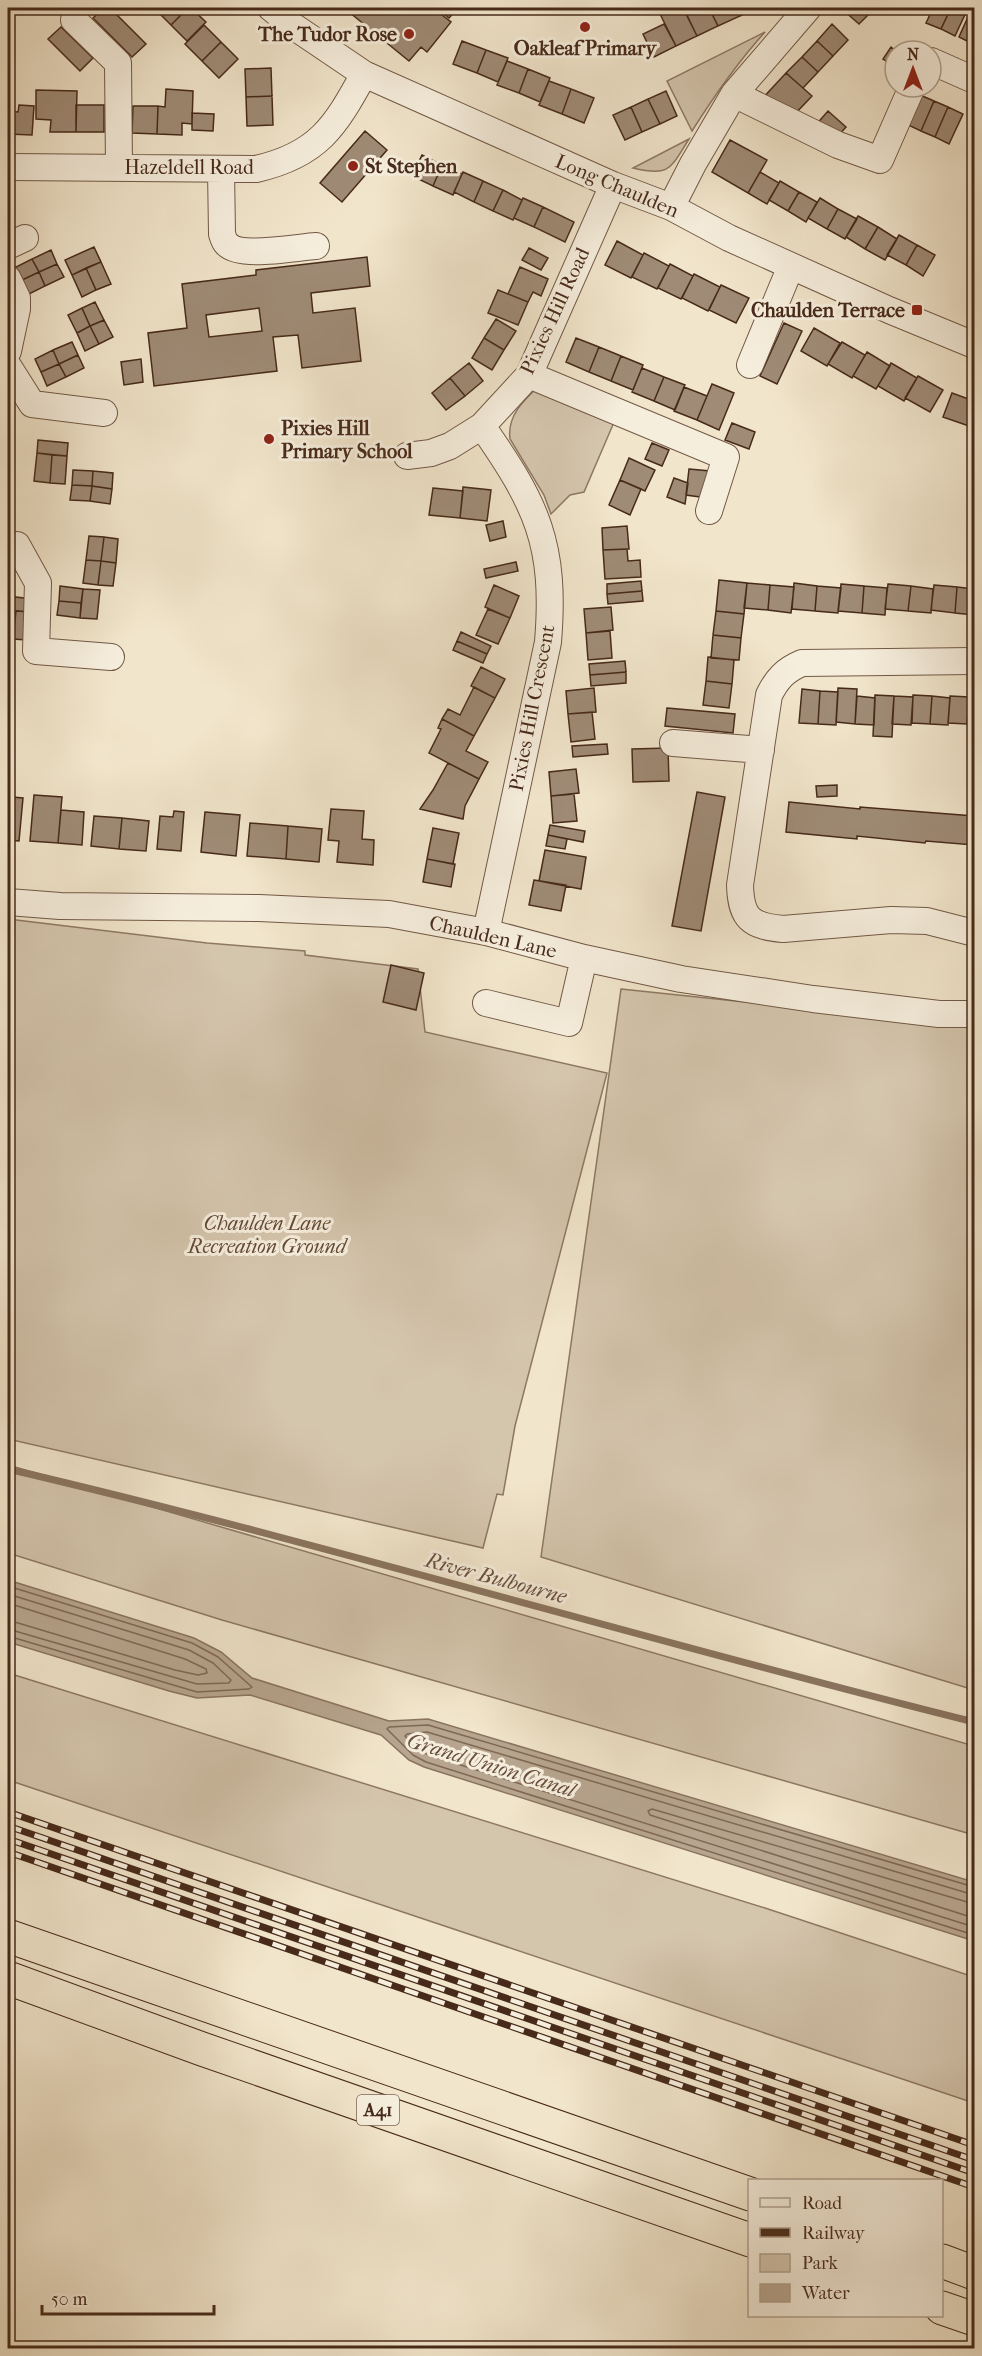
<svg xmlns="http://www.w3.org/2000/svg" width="982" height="2356" font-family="'IM FELL French Canon',serif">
	<rect width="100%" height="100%" fill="#f1e5cb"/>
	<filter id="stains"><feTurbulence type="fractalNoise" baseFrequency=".00333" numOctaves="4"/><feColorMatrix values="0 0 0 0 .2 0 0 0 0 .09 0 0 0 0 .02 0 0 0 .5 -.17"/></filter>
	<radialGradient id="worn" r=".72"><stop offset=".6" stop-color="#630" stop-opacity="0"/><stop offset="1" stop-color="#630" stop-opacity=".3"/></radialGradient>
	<path fill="#d4c5ad" stroke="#8e7864" stroke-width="1.5" d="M765,32C737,63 714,96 692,131L667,81Z
		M689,139C670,169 670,177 633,168Z
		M538,387L615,420L584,492L570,495L551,514L544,495L510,439C507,416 523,401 538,387Z
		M8,919L207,943L305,951V955L418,969L425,1032L607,1073L515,1426L503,1495L497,1494L483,1548L8,1439Z
		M621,989L974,1026V1690L541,1557Z
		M8,1465L974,1746V1835L222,1620L8,1553Z
		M8,1673L765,1908L974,1977V2103L8,1780Z"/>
	<path fill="#b7a58f" stroke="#8a7460" stroke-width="1.5" d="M8,1580L194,1638L221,1652L252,1678L389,1721L428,1719L974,1882V1941L424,1767L409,1760L381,1735L250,1695L197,1698L169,1691L8,1642Z"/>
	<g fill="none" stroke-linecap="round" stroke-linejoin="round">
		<path stroke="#7f6854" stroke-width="1.5" d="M8,1586L192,1643L218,1657L252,1687L249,1689L197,1692L8,1636
			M8,1594L189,1650L213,1663L231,1680L229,1683L197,1684L8,1629
			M8,1603L185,1659L206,1669L207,1673L198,1675L175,1670L8,1620
			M974,1887L428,1725L389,1727L387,1729L413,1755L426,1762L974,1935
			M974,1895L427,1732L407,1734L405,1736L417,1749L429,1755L974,1927
			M974,1904L652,1809L648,1811L650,1815L974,1918"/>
		<path stroke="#8a7460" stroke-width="7" d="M8,1469C332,1545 651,1642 974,1722"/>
	</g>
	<path fill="#9f8b76" stroke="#472a1a" stroke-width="1.5" fill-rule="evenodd" d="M104,8H110L146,44L132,57L93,18Z
		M154,8H188L171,25Z
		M188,8H191L206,22L187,41L171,25Z
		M353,8H403L412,14L417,8H421L429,14L433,8L451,22L427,52L421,47L409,61L349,12Z
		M437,8H458L449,18Z
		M674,8H683L697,36L676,46L660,14Z
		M698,8H709L718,26L697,36L686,13Z
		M709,8H736L740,16L718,26Z
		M736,8H757L740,16Z
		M843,8H872L874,9L859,24L842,9Z
		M933,8H951L941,29L926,23Z
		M951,8H968L955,36L941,29Z
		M972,8L974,9L973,44L959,37Z
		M664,24L676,46L654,57L643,34Z
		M832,24L848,40L833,56L817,41Z
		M204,25L221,42L202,61L185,44Z
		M61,27L93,58L80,71L48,39Z
		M462,41L486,50L477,73L453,64Z
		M817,41L833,56L818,72L802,57Z
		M221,42L238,59L219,78L202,61Z
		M891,47L896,51L895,67L883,59Z
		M486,50L508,58L498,82L477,73Z
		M802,57L818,72L803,88L786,73Z
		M507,61L528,69L519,93L497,85Z
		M271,68L272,96L246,97L245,69Z
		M528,69L550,78L540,102L519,93Z
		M786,73L812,96L792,117L761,100Z
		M549,81L571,89L562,114L539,105Z
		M166,89L193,91L192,124L182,123V135L157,134L158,106L165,107Z
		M571,89L594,98L584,123L562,114Z
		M36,90L77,91L76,132H50L51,120L36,119Z
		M666,91L677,116L660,124L648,99Z
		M920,95L934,101L921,131L906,124Z
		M272,96L273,125L247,126L246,97Z
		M648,99L660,124L642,132L631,107Z
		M934,101L948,107L935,137L921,131Z
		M19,105L34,106L32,135L8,134V111L18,112Z
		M76,105H104V132H76Z
		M133,106H158L157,134L132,133Z
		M631,107L642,132L625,140L613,115Z
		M948,107L963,114L949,144L935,137Z
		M828,111L846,127L836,138L814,127Z
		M192,113L214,114L213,131L192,130Z
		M365,131L387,150L342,202L320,183Z
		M730,140L767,160L748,193L712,172Z
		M422,155L442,165L433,186L412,176Z
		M442,165L462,174L453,195L433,186Z
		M463,172L483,181L474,202L454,192Z
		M760,172L779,183L767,204L748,193Z
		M483,181L503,190L493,211L474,202Z
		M780,181L799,192L788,211L769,200Z
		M503,190L522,200L513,220L493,211Z
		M799,192L817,202L806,222L788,211Z
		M523,198L543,207L534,227L514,218Z
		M820,198L838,209L827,229L808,218Z
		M543,207L574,222L565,242L534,227Z
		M838,209L857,219L845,239L827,229Z
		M858,216L878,227L865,249L846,237Z
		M878,227L897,239L885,260L865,249Z
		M899,235L917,245L906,265L887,255Z
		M617,241L643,255L631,278L605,265Z
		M917,245L935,255L923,276L906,265Z
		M94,247L101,262L72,275L65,260Z
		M529,248L548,258L541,270L522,260Z
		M51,250L57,264L39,272L32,259Z
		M644,253L669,266L657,289L632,277Z
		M367,257L370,286L311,293L313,313L355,308L361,361L302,368L298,335L273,337L277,371L154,386L148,333L187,328L182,284L256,275V270ZM259,308L262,331L209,337L206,315Z
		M32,259L39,272L20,281L14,268Z
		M101,262L111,284L96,290L86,268Z
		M57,264L64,277L45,286L39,272Z
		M670,264L693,276L681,299L658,288Z
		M520,267L548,279L541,296L533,292L528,302L508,294Z
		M86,268L96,290L82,297L72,275Z
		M39,272L45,286L27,295L20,281Z
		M694,274L720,287L708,311L682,298Z
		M721,285L749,298L736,323L709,310Z
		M498,290L528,302L518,325L488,313Z
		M95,302L104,320L90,326L82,308Z
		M82,308L90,326L77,333L68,315Z
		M496,319L516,331L504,350L484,338Z
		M104,320L113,337L99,344L90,326Z
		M784,323L802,331L777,384L760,376Z
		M90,326L99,344L85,351L77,333Z
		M814,328L840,343L827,366L801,351Z
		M484,338L504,350L492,370L472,358Z
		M576,338L599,347L589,372L566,362Z
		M72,342L78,355L59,364L53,350Z
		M842,342L865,355L852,378L828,364Z
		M599,347L621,356L611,381L589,372Z
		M53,350L59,364L41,372L35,359Z
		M867,352L890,366L876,389L853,376Z
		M78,355L84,368L66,377L59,364Z
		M621,356L643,365L633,390L611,381Z
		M141,359L143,382L124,385L121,362Z
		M469,363L483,381L465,396L450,378Z
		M891,363L917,378L904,401L878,386Z
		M59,364L66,377L47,386L41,372Z
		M642,368L664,377L654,401L632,392Z
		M918,376L943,390L930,412L905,398Z
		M664,377L685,385L675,410L654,401Z
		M450,378L465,396L446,410L432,393Z
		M712,384L734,393L719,430L697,420Z
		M684,387L707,396L697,420L674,411Z
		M952,393L974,401V411L969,426L943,417Z
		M732,423L755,432L749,449L725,440Z
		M38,440L68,443L67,456L37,453Z
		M652,443L669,450L662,466L645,459Z
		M37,453L52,455L50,483L34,481Z
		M52,455L67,456L65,484L50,483Z
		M629,458L655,470L645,491L620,480Z
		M689,469L710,471L707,498L686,495Z
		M73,470L93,471L92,486L72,485Z
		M93,471L113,473L112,489L92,486Z
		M674,478L688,483L685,504L667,497Z
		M620,480L641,489L630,515L609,505Z
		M72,485L92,486L90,501L70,500Z
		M92,486L112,489L110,504L90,501Z
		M463,487L491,490L487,521L460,518Z
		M433,488L463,491L460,518L429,515Z
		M503,521L506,537L490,541L486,525Z
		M627,526L629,549L603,550L602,528Z
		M89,536L104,537L101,561L86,560Z
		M104,537L118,539L116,563L101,561Z
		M627,549L628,561L640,560L641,577L605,579L603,550Z
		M86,560L101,561L98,585L83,583Z
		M101,561L116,563L113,586L98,585Z
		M516,562L518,571L486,578L484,569Z
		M719,580L747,583L744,614L716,611Z
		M641,581L642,591L607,594V584Z
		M747,583L770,585L768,610L744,608Z
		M794,583L817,586L815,611L792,609Z
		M841,584L864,586L862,613L838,611Z
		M888,584L911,586L908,611L885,609Z
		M494,585L519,596L510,618L485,607Z
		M770,585L794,587L791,613L768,610Z
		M934,585L957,587L955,613L931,610Z
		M60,586L83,589L81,603L59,601Z
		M817,586L841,588L838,613L815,611Z
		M864,586L887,588L885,615L862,613Z
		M911,586L933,589L931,613L908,611Z
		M957,587L974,589V615L955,613Z
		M83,589L100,590L97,619L80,618Z
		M642,591L643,601L608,604L607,594Z
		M8,596L31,599L30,612L8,610Z
		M59,601L81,603L80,618L57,615Z
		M611,607L613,630L586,633L584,609Z
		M488,609L510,618L498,644L476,635Z
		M8,610L16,611L13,639L8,638Z
		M16,611L30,612L27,640L13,639Z
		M716,611L744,614L741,638L713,635Z
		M610,631L612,658L588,660L586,633Z
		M461,632L491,646L487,654L457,641Z
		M713,635L741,638L739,660L711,658Z
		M457,641L487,654L483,663L453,650Z
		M708,657L734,660L732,684L706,681Z
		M625,661L626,672L590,675L589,664Z
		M481,667L505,679L495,698L471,686Z
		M626,672V683L591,686L590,675Z
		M706,681L732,684L729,708L703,705Z
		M474,687L495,698L474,736L442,719L448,709L460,715Z
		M594,688L596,712L568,714L566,691Z
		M838,688L857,689L855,724L836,722Z
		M802,689L820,691L818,724L799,723Z
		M820,691L838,692L836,725L818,724Z
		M875,695L894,696L892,737L873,736Z
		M913,695L932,696L930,724L912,723Z
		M857,696L875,698L874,725L855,724Z
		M894,696L913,697L911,725L892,724Z
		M932,696L950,698L948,725L930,724Z
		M950,696L969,697L967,724L948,723Z
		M969,697H974V725L967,724Z
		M667,708L735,714L733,733L665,726Z
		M592,712L595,739L571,742L568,714Z
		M442,719L474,736L466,751L488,762L479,779L429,753L441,729L438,728Z
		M607,744L608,754L573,757L572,746Z
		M668,748L669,781L633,782L632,749Z
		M448,763L479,779L465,806L463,819L420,809L433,790Z
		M576,769L579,793L551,796L549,772Z
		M837,785V796L817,797L816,786Z
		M697,792L725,797L701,931L672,926Z
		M574,794L577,821L553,823L551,796Z
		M34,795L62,797L58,843L30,841Z
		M12,797L23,798L19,841L8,840V807H11Z
		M789,802L860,809V807L974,816V845L926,841L925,843L857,836V839L786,832Z
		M331,809L364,811L362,839L374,840L373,865L337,862L339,841L328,840Z
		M61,810L84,812L82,845L58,843Z
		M174,811L184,812L181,851L157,849L160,816L173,817Z
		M205,812L240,815L236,856L201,852Z
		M94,816L122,818L119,849L91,846Z
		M122,818L149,821L146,851L119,849Z
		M250,823L288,826L286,859L247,856Z
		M550,825L585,831L583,842L548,835Z
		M288,826L322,829L319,862L286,859Z
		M433,828L459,833L453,864L427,859Z
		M548,835L567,839L565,849L546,846Z
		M545,850L586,857L581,889L539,881Z
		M427,859L455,864L451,887L423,882Z
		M534,880L566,885L561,911L529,905Z
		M391,965L424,973L416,1010L383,1002Z"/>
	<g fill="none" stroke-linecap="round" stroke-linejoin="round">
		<g stroke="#725946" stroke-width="28">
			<path id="minor" d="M271,8L293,26L364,74L613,185L671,207L729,238L889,310L974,345
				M74,20L118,63L119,167
				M931,61L974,80
				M734,94L838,145L880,160L912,87
				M8,167L256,169C318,155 335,127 364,74
				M221,169L222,234C223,237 224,241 226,243C238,259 297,247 316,246
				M671,207L693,164L734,94L808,8
				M8,246L25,238
				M8,279L17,298V309L8,351
				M750,365L791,266
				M8,366L32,404L104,413
				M529,375L726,457L709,511
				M482,426C537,505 556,544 548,642L486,932
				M407,456L431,453L450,446L482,426L529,375L613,185
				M17,545L38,583L36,651L111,657
				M974,661L802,663C785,670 777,679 769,695L740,885C741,919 751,926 783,929L891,920L927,921L974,933
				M673,743L761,750
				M8,902L60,906L259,908L389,914L486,932L584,958L681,979L813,999L939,1014H974
				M486,1003L569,1023L584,958"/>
		</g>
		<g stroke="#472a1a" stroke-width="35">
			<path id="highway" d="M8,1936L750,2194
				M8,1978L202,2049L750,2240
				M942,2261L974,2273
				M942,2308L974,2319"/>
		</g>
		<use href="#minor" stroke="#f6eedd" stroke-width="26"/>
		<use href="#highway" stroke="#f1e5cb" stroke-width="33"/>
		<g stroke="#472a1a" stroke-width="7">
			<path id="rail" d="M8,1812L974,2145
				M8,1826L974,2160
				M8,1839L974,2173
				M8,1852L974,2187"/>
		</g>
		<use href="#rail" stroke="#f6eedd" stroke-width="4.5" stroke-dasharray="14" stroke-linecap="butt"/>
	</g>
	<g fill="#8f2418" stroke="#f6eedd" stroke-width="2">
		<circle cx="585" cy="27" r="6"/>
		<circle cx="409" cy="34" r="6"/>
		<circle cx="353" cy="166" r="6"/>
		<rect x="911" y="304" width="12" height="12" rx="3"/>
		<circle cx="269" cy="439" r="6"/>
	</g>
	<g text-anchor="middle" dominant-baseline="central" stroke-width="6" stroke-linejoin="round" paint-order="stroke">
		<rect fill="#f6eedd" stroke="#7c6554" stroke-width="1.5" x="357" y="2095" width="42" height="30" rx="4.5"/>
		<g font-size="18" font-weight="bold" fill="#472a1a">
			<text x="378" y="2110">A41</text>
		</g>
		<g font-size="20" font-weight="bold" fill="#472a1a" stroke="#f6eedd" text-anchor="end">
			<text x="397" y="34">The Tudor Rose</text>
			<text x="585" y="48" text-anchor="middle">Oakleaf Primary</text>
			<text x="365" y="166" text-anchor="start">St Stephen</text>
			<text x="905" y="310">Chaulden Terrace</text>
			<text x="281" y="428" text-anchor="start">Pixies Hill<tspan x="281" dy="23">Primary School</tspan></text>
		</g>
		<g font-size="20" fill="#472a1a" stroke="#f6eedd">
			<text x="189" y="167">Hazeldell Road</text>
			<text transform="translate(617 186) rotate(23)">Long Chaulden</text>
			<text transform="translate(555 311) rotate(-65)">Pixies Hill Road</text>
			<text transform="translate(532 708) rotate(-79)">Pixies Hill Crescent</text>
			<text transform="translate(493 937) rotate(13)">Chaulden Lane</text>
		</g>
		<g font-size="20" font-style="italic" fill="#634937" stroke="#f6eedd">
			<text x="267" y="1223">Chaulden Lane<tspan x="267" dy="23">Recreation Ground</tspan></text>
		</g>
		<g font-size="21" font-style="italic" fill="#694f3d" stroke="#f6eedd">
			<text transform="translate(496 1578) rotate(15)">River Bulbourne</text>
			<text transform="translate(491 1765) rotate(17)">Grand Union Canal</text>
		</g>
	</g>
	<rect width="982" height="2356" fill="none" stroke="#f1e5cb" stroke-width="30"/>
	<rect x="9" y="9" width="964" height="2338" fill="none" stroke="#472a1a" stroke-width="3"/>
	<rect x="15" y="15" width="952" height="2326" fill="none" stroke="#472a1a" stroke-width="1.5"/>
	<rect x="748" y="2179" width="195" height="138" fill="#f6eedd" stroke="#b0a08f" stroke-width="1.5"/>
	<rect x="760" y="2198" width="30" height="9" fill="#f6eedd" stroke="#b0a08f" stroke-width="1.5"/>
	<text x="802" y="2209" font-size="18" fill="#472a1a">Road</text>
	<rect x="760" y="2228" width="30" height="9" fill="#472a1a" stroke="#b0a08f" stroke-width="1.5"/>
	<text x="802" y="2239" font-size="18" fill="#472a1a">Railway</text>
	<rect x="760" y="2254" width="30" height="18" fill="#d4c5ad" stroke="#b0a08f" stroke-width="1.5"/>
	<text x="802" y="2269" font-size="18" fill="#472a1a">Park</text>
	<rect x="760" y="2284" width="30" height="18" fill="#b7a58f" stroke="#b0a08f" stroke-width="1.5"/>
	<text x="802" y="2299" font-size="18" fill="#472a1a">Water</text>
	<g transform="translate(913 69)"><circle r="28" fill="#f6eedd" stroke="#b0a08f" stroke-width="1.5"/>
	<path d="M0-4.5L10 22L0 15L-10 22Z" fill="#8f2418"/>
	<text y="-9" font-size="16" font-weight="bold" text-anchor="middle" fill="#472a1a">N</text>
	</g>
	<path d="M42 2305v9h172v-9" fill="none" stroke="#472a1a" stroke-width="3"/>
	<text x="51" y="2305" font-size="18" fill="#472a1a" stroke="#f6eedd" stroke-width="4.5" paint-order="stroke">50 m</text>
	<rect width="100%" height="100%" filter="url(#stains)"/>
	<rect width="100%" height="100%" fill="url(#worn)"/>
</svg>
